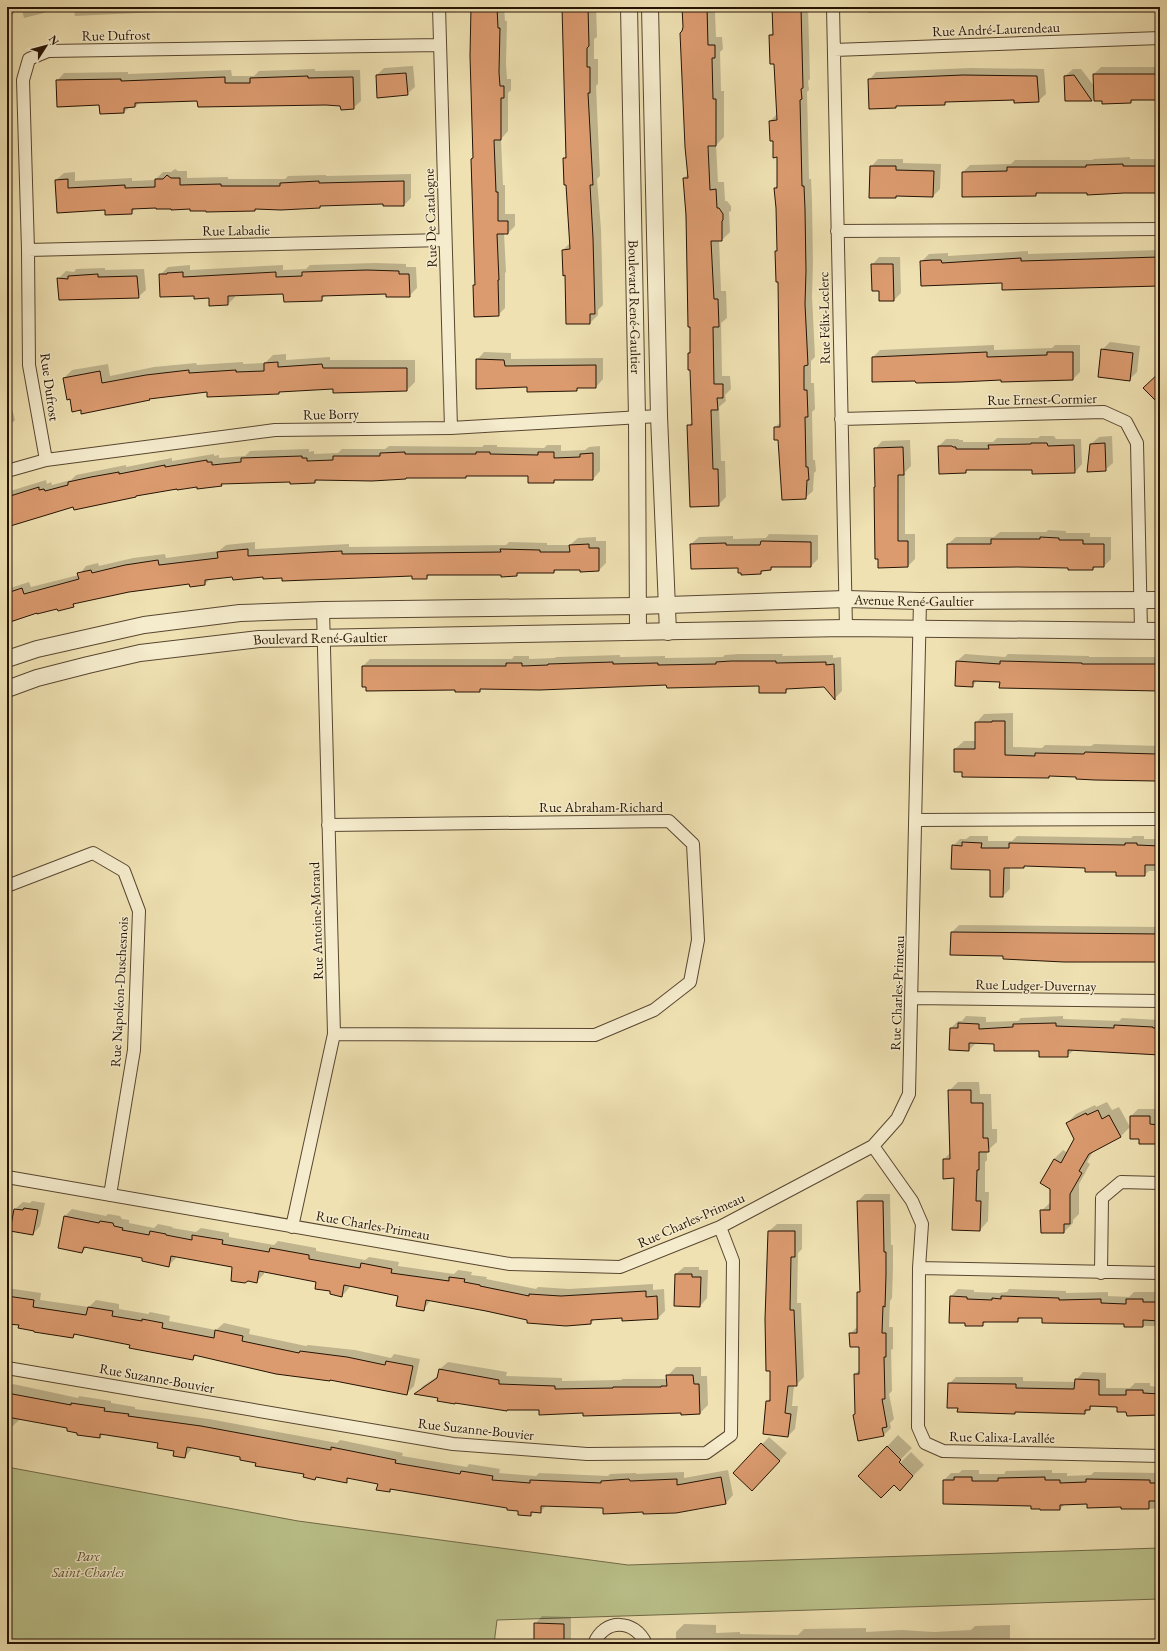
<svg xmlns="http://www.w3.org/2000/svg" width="1167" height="1651" font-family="'EB Garamond',serif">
	<rect width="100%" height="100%" fill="#efe1b2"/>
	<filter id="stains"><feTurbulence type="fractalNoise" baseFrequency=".005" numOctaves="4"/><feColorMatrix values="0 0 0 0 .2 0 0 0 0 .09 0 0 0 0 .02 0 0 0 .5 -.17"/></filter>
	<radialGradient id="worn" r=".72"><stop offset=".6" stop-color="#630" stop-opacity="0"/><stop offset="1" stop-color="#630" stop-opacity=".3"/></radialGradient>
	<path fill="#bbc28b" stroke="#706a48" d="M7,1467L298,1521L628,1565L1160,1548V1599L497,1620L494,1644H7Z"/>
	<path fill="#0003" d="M7,7H14L17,9L7,22Z
		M21,7H382L381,8L357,11L295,12L294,8L242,11H199V10L75,16L74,10L67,11V7L24,18Z
		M470,7H504L505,21H507L506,64L507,79H511V90L508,93V131L501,139L503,185H505V214H515V226L508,233H504L506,272L505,273V308L498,315L474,286L476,284L472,159L474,157L472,7Z
		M563,7H596L597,37L594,39V59H598V84L596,86L600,176L597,179L601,229L603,305L598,310V315L590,323H567L566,274L563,250L571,242L564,158L567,156Z
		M683,7H719L715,12L716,37H722L723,49L720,52L721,91H724V137L716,145L718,182H724L725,201H727L731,206V211L729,212L730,232L722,240H719L721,291H726L727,318L721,323L722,376H730L731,389L725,395L726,401L719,407L721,461H725L726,497L718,505L688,426L693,421L691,369L689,354L691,351L684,178L688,174Z
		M773,7H808L810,79L808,81L809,90L807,92L809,179H811L812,201L813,263L812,296L815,357L811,361V383H814L815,409L812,412L813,460H815L816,471L814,473L813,491L805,498L775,427L781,422L779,281L776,252L778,250L775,188L778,185V156L770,121L777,114L775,63L770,35L774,32Z
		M867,7H1160V8L982,12L924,11V8L901,9L898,12L868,13Z
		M413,66L415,87L407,94L377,75L384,68Z
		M1101,67H1160V99H1134L1131,102L1103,103V100L1095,97L1092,100H1066L1065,76L1073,69H1081L1094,86V74Z
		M971,68L1044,69L1046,94L1038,101L1015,99L948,101L945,104L898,105L896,107L869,80L876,72Z
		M315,69V71L360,70L361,101L353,108L341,105L198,100L140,102L135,107H130L124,112L101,113L100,104L57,81L64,73L128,72V74L231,70L232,76H254L259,71Z
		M1130,157V159H1160V190L1158,192H1038L1036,195L963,172L970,165L1011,164L1015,160H1092L1094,159Z
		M878,159H903V163L941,164L940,189L933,196L898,195L896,197L871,167Z
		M175,169L178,171H187V178L228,177V179H285L288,176L326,175V176L411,174V198L404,205L384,203L322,205L320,207L281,209L256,208L254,210L191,208H136L131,213L106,209L58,211L56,180L64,173L75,172V181L132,178V181L155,180L163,172H171Z
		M1160,250V285L921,262L929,254L948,253V256L1028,251V254Z
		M879,257H900L901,293L894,300L880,290L872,265Z
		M375,263L406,264V267H416L417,288L409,296L387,293L327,294L321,300L284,293L235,294V297L228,304L210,297L195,295L160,275L168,267L190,265V270L283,265V270L306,269L310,265Z
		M105,268V270L144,269L146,290L138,297L58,279L66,271L74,272L76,269Z
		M1110,342L1140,346L1137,372L1129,380L1102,350Z
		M994,345V350L1052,348L1055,345H1080V372L1073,379L916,380L873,357L880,350Z
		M484,352L511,353V359L603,358V379L596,387H579L576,390L477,360Z
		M286,354V360L330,357V360H415V382L407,390L334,388L281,391L279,393L208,391L151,398L149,400L82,409L70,398L64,378L72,370L108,364L110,376L154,367L196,363L197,365L243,362V364L265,363L273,355Z
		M10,401L15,420L7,428V402Z
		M1040,436H1054L1056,439H1081L1082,464L1075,472L1033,469H968L965,472L939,446L946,439H959V440H963V442H993L997,438H1038Z
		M1112,436L1113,463L1105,470L1091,444L1099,437Z
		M910,440L911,466L905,472V534H915V559L908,566L876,486L875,449L882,441Z
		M484,445H497V447L544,448L547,445H561V451L585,450L589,447L600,446V471L593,479H556L553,482L529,475H467L465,477H407L317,480L315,482L291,481L223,483L221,485L178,488L74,506L7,526V492L46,480L47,484L51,482L52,485L71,480L76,475L126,465V467L172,458V461L214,454V456L219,455V458L245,456L250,451L309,449V452L314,451V454L338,453L342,449H385L389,446L482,447Z
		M1048,530L1066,531V533H1090V537H1111V559L1104,566H1096L1093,569L1069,567L948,544L956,537H994L1000,532H1046Z
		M769,534L818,535V559L811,566H774L771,569H765L761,573L742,574L739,567L691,544L699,537L733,536V539L766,538Z
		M596,537V541H606V563L599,570L581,569H557L554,572H519L516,575L502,574H430L427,578L413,575L283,577L233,576L211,578L205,584L190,583L129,591L77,602L73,606L58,607L7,622V589L29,582L31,587L79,575L86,566L98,563L99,566L133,558L165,554L166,558L219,551L226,545L255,542V549L349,544V547L506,545L509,542L547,543V545H570L578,538Z
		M739,654H783L782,656L833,655V658L841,657L842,691L835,698L825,686L789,688L785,692L760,685L667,684L483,688L479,691L456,689L363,666L370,659H512L514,656H529V659L554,658L556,657L620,655V657L665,656V658L723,657L725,655Z
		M965,654L1005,657L1008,654L1089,656V657H1160V690L978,680L972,686L956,685L957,661Z
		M1013,713V747L1042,748L1045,745L1091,746L1094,744L1160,746V779H1113L1051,775L1049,777L963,776V771L955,749L964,741H976V723L984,714Z
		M970,836H988V841H1012L1017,836L1131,838L1133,836H1144V839H1160V871H1149L1144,875L1086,867L1026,865L1023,867H1010V889L1003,896H991V869L953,846L960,839H966Z
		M959,925L1160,927V961L1004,955L952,932Z
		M966,1016L986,1017V1022L1018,1021L1021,1018L1063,1016V1019L1119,1021L1122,1018L1160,1020V1054L1074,1050L1067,1056L1040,1050L995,1043H976L969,1050L951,1028L958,1021H962Z
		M958,1082H979L980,1094H991L992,1129H997V1142L987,1151V1160L985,1162V1192H989L988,1221L980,1230L955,1177L944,1159L951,1152L949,1091Z
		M1107,1102L1112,1110L1119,1107L1130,1127L1121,1136L1094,1150L1087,1162L1090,1164L1079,1184V1214L1073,1220V1223L1064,1232H1042L1041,1211L1051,1202L1054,1159L1063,1150L1068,1153L1076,1139L1067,1123L1076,1114L1095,1105L1096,1107Z
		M1138,1109H1157V1117L1160,1118V1143H1140V1138L1131,1116Z
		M865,1194H890L891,1245H893V1267L892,1298L890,1301L889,1327H893V1349L891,1350L892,1391L889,1394L894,1419L890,1423L891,1428L883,1436L856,1413L855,1374L860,1369V1346L850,1334L858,1326V1293L861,1290L858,1201Z
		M32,1201L45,1203L40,1226L33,1234L12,1230L15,1209L23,1202L30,1203Z
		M72,1209L106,1216L108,1214L120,1216L122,1219L129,1220V1223L154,1228L158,1224L173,1227L172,1228L196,1232L201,1228L229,1233V1237L274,1245L278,1241L316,1248V1251L365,1260L369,1257L399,1262L398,1266L454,1274L458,1270L472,1272L471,1275L487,1277L486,1279L536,1289L538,1287L569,1289L653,1284V1290L664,1289L665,1311L658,1318L623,1317L596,1318L591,1323L566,1325L528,1320L431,1300L424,1309L399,1295L350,1285L349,1288L342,1296L317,1281L264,1271V1274L256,1282L233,1266L176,1256V1258L168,1266L143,1257L88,1246L82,1252L65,1216Z
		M777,1224H802V1249L798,1253L797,1303H801L804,1377L796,1385H794L792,1406H798L795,1429L788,1436L767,1401L771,1398V1370L766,1319L769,1231Z
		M684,1267H699V1270H708L707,1298L700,1306L676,1274Z
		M7,1288L41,1293L40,1300L89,1307L96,1300L119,1304V1309L148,1314L150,1312L170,1316L169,1321L216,1330L224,1323L250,1329L249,1334L306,1346L308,1345L355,1350L391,1358L394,1354L420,1359L414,1386L407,1393L197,1354L193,1359L131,1344L76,1334L73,1337L35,1330L20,1324L7,1323Z
		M958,1289L974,1290V1292L999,1293L1007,1292L1009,1289L1066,1291V1293L1108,1292V1296L1129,1297L1134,1292H1160V1326H1125V1323L1043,1317H1022L1017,1321H987L982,1325L951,1296Z
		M448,1362L507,1372L506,1376L562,1378V1381L621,1380L623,1379H667V1376L676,1367H701V1376H707L708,1405L700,1413L584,1412L456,1402L455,1403L439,1398L416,1394L423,1386L438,1376L439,1370Z
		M1083,1372L1106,1373V1388H1130L1135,1383H1150V1386L1160,1387V1415L1127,1411L1118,1406L1094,1405L1085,1413L959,1411V1407L949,1384L956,1377H1023V1381L1076,1382V1380Z
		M13,1384L78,1398L79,1396L111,1401V1403L135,1407V1409L209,1419L337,1443L340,1440L403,1453L402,1456L467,1467L469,1464L500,1469L499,1473L536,1476L539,1473L608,1476L610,1474L636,1473V1474L684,1472V1478L728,1470L733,1495L726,1503L676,1512L644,1511L604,1507L547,1505L540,1512H534L530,1515L509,1507L392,1488L389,1491L379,1483L350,1477L346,1481L317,1476L315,1478L305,1473L257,1462L242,1457L193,1447L185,1457L159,1442L103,1434L100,1437L68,1427L20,1419L12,1427L7,1426V1386H11Z
		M898,1435L912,1448L895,1465L896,1467L911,1452L924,1465L900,1489L894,1484L881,1497L859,1476Z
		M769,1437L787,1453L760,1483L734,1473Z
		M962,1470H979V1474H1004L1006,1471L1052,1470V1473H1067V1476L1091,1475L1094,1472L1160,1473V1509L1122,1508V1506L1088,1503L1065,1504L1060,1509L1032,1505L944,1480L951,1473H959Z
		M542,1616L571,1617V1644H539L535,1624Z
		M684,1624L716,1625V1633L740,1632V1634L798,1635L804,1629L866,1628V1632L902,1630L934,1632L971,1630L975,1626L1010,1625V1644H676V1632Z"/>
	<path fill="#db9b6f" stroke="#251304" d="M471,7H497L498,28H500L499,72L500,86H504V98H501V140H494L496,192H498V221H508V234H497L499,280H498L499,316L474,317L473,285H475L471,159L473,158L470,56Z
		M562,7H588L589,46L587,48V67H590V93H588L593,185H590L593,238L595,314H590V324H566L565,275L563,276L562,250L570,249L566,185H564L563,158H566Z
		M682,7H707L708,45H715V58H712L713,99H716V146H708L710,190L716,189L717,208H719L723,214V220L722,221V241H711L714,299H718L719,327H713L714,384H723V398H717L718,410H711L713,469H718L719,506L690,507L687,425H692L690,370H688V353H690V327H688L686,215L683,178H688L685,147L680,33L682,31L683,27Z
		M772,7H801L803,88L801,89L802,99L800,100L802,186H804L805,209L806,271L805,304L808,365L804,366V390H807L808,417H805L806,467H808L809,480H807L806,499L782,500L778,440H774V427H780L778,282H776L775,251H777L776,208L774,188H777V157L773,158V141H770L769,121L777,120L774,64H770L769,35H773Z
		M406,73L408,95L377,98L376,75Z
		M1093,74H1160V100H1131V103L1102,104V101H1094Z
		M963,75L1037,76L1039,102L1014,103V100L945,102V105L896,106V108L869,109L868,79Z
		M1074,75L1092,101H1065L1064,76Z
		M308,76V78L353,77L354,109L341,110L340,106L326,105L198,107L197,101L135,103V107L124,108V113L100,114L99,105L57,107L56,80L121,79V81L225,77V83H250V78Z
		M1123,164V166H1160V190H1158V193H1124L1087,195V193H1036V196L962,197V172L1007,171V167H1086V165Z
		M870,166H896V170L934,171L933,197L896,196V198H869Z
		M167,175L171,178H180V185L221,184V186H280V183L319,181V183L404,181V206H383V204L320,206V208L281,210L255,209V211L206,212V211H190V209L171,210V209H156V208L132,209V214L105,215V210L57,213L55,180L68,179V188L125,185V188L155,187V179H163Z
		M1159,257L1160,286L1002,290V283L921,286L920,261L932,260H941L942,263L1021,258V261Z
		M871,264H893L894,301H879V291H872Z
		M367,270L399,271V274H409L410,297H386V294L322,296V301L284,302L283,294L228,296V305L209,306V298L194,299V296L160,297L159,274H167V273L183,272V277L276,272V277L302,276V272Z
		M98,274V277L137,276L139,298L59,300L57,278L68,279V276Z
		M1101,349L1133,353L1130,381L1098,377Z
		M987,352V357L1047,355V352H1073V380L1001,382V380L960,382L916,383L915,381L872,382V357Z
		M476,359L504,360L505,366L596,365V388H577V391L527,392V387L476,389Z
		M278,362V367L322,364L323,368H407V391L333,393V389L279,392V394L207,397V392L149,399L150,400L81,414V410L72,412L70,399L67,400L63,378L100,371L102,383L146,375L189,370V373L236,370V372L264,371V363Z
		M1160,372V405L1143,388Z
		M1031,443H1047L1048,446L1074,445L1075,473L1032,474V470H966V473L939,474L938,446H952L953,447H956V449H989L988,445L1031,444Z
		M1105,443L1106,471L1087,472L1090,444Z
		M903,447L904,475H898V541H908V567L878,568V559H875L874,487H875L874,448Z
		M405,452V454H476V452H490V454L538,455V452H554V458L580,457V454L593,453V480H554V483H528V476H466V478H406V479L372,481L315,480V483L290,484V482L221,484L222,486L197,489V487L177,490V489L136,496V497L74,510L73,507L7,527V497L39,487V490L44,489L45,491L68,485V482L91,477L119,472V474L165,465V467L207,460V462H212V465L241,462V458L302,456V458H307V461L333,460V456H380V453Z
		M1040,537L1059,538V540H1083V544H1104V567H1093V570H1068V568L1018,567L947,568V544H991V539H1040Z
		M761,541L811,542V567H771V570L761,571V574L741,575V573H738V568L691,569L690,544L726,543V545H760Z
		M589,544V548H599V571L580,572V570H554V573H517V576L501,577V575H427V579H412V576L387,577L282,581V578L263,579V577L233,580L232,577L205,580V585L190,587L189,584L129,592L73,604L74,607L58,611L57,609L37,614V613L7,623V593L22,588L24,594L79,579L77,573L91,570L92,573L125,565L158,560L159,565L218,558L217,552L248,549V556L342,551V554L501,552L500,549L540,550V552H570L569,545Z
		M731,661H776V663L826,662V665L834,664L835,700L824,687L786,689V693H759V686L667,688L666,685L540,690L480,689V692H455V690L366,691V687H362V666H506V663H522V666L548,665V664L613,662V664L658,663V665L716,664V662Z
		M956,661L1000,664V661L1082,663V664H1160V691L999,688L1000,682L973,681V687L955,686Z
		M992,721H1005V755L1035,756V753L1084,754L1085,752L1157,754L1156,781L1095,780L1076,779V777L1049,776V778L962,777V772H954V749H975V722H992Z
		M962,842L982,843L981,848H1009V843L1125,845V843H1137V845L1160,846V865H1145V876H1116V872H1085V868L1024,866V868H1004L1003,897H990V870L951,869L952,845L962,846Z
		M951,932L1160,934V962H1064L1003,959V956L950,955Z
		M958,1023L979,1024V1029L1013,1027V1024L1056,1023V1026L1114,1028V1025L1153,1027V1028H1160V1055L1068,1050V1057H1039V1051H994V1044L969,1043V1051L949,1050L950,1028H958Z
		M948,1090H971V1103H983V1138H988L989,1152H979V1170H977L976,1201H981L980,1231L952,1230L954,1178L943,1179V1159H950Z
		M1098,1110L1102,1119L1109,1115L1121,1137L1089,1154L1079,1171L1082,1173L1070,1194V1224H1064V1233H1041L1040,1210H1050V1189L1040,1183L1054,1159L1061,1163L1074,1139L1066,1123L1086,1113L1087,1115Z
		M1130,1116H1150V1124L1158,1125V1144H1139V1139H1130Z
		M857,1201H883L884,1252H886V1275L885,1307L883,1306L882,1333H886V1357H884L885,1399H882L887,1427L882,1428L884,1436L858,1441L853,1415L855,1414L854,1374H859V1347H850L849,1333H857V1292H860Z
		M24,1208L38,1210L33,1235L10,1231L14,1209L23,1210Z
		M64,1216L99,1223L100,1221L113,1223L114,1226L123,1228L122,1230L149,1235L150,1231L166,1234V1235L192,1240V1235L223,1240L222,1244L269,1252L270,1248L309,1255V1259L360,1268L361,1263L392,1269L391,1273L449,1281V1277L465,1279L464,1282L480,1285V1286L529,1296V1294L561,1296L646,1291V1297L657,1296L658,1319L622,1321V1318L591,1320V1324L566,1326L527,1323V1320L486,1311L426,1300L424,1311L396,1306L398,1296L344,1285L342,1297L330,1294V1291L315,1289L316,1282L259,1271L257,1283L248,1281L245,1283L231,1281L232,1267L171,1256L169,1267L142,1261V1258L84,1247L82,1253L58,1248Z
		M768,1231H795V1257H791L790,1310H794L797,1386H788L785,1413L791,1414L788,1437L763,1434L766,1401H770V1371H766L765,1319Z
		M675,1274H692V1277H701L700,1307L674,1306Z
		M7,1296L34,1300L33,1307L86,1315L88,1307L113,1311L112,1316L142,1321V1319L163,1323L162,1328L214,1338L215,1330L243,1336L242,1341L299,1353L300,1351L347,1357L385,1365L386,1361L413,1366L407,1395L330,1380V1381L276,1374L194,1355L193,1360L129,1348L130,1345L74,1334L73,1338L34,1332V1331L18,1328L19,1325L7,1324Z
		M950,1296L967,1297V1299L992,1300V1298L1001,1299V1296L1059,1298V1300L1101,1299V1303L1126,1304V1299H1143V1302H1160V1321L1143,1320V1327H1124V1324L1042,1323V1318H1018V1322H983V1326H965V1323H949Z
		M439,1369L499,1380V1384L555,1386V1389L613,1388V1387H661V1386H667L666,1375H693L694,1384H699L700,1414L681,1415V1413L583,1416V1413L539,1415V1410H507V1411L455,1403V1404L437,1401L438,1398L414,1394L437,1378Z
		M1075,1379L1099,1380V1395H1126V1390H1143V1393L1160,1394V1415L1127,1416L1126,1412H1117V1407L1090,1406V1410H1085V1414L1015,1412V1414L957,1412L958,1408H947L948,1383L1016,1384V1388L1074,1389Z
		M7,1393L71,1405V1403L105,1408L104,1411L129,1414L128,1416L201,1426L331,1450V1447L396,1460L395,1463L460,1474L461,1471L493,1476L492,1480L530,1483V1480L601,1483V1481L629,1479L630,1481L677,1479V1485L721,1477L726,1504L676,1513L643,1514V1512L603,1514V1508L541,1506V1513L531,1512V1516L518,1515V1511L507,1510V1508L390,1489V1492L376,1490L378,1484L347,1478V1483L316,1477L315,1480L303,1477L304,1474L255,1466L256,1463L240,1460V1457L187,1447L185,1458L173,1456L174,1451L157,1448L158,1443L100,1434V1438L77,1435V1433L67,1431V1428L7,1417Z
		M761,1443L780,1461L752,1491L733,1473Z
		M887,1446L901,1460L899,1462L913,1476L900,1491L894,1485L881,1498L858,1476Z
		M954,1477H972V1481H998V1478L1045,1477V1480H1060V1483L1086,1482V1479L1150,1480V1483H1160V1501H1149V1509H1121V1507L1087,1508V1504L1060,1505V1510H1040V1509H1031V1506L943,1504V1480H954Z
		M534,1623L564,1624V1644H534Z"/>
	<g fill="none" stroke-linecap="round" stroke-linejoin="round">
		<g stroke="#584630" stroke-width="14">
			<path id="minor" d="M439,7L451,428
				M833,7L846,628
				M834,50L1160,38
				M837,231L1160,229
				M28,250L445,240
				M841,419L1104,412L1126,422L1137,443L1141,630
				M46,460L29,365L28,250L23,80L29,59L48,51L440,45
				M7,471L46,460L275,430L451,428L659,416
				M916,820L1160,819
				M328,825L669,821L693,844L698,940L690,982L654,1010L595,1035L334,1034
				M7,886L93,853L124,871L139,911L134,1050L110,1195
				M912,998L1160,1001
				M873,1146L912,1201L922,1224L919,1268L918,1427L925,1443L943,1451L1160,1456
				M7,1177L510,1264L620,1267L720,1227L873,1146L897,1119L909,1094L920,601
				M292,1227L334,1034L323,610
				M919,1268L1160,1273
				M1101,1273L1102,1198L1121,1182L1160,1183
				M7,1368L453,1444L587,1454L706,1453L731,1435L733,1261L720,1227
				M594,1644C604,1618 635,1619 646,1644"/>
		</g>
		<g stroke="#584630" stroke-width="18">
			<g id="tertiary">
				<path id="s1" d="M629,7L637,418L638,631"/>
				<path d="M650,7L659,416L668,632"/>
				<path id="s2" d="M7,659L37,649L144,625L240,613L323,610L638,606L846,599L920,601L1160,600"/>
				<path id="s3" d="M7,689L37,678L88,665L140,653L259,639L846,628L1160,631"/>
			</g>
		</g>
		<use href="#minor" stroke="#f5eccd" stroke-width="12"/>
		<use href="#tertiary" stroke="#f5eccd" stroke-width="16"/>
	</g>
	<g text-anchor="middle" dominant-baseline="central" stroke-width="3" stroke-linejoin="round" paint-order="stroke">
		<g font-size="14" fill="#251304" stroke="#f5eccd">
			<text transform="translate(996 29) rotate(-2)">Rue André-Laurendeau</text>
			<text transform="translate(116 35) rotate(-1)">Rue Dufrost</text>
			<text transform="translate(430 218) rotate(-92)">Rue De Catalogne</text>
			<text transform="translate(236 230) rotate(-1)">Rue Labadie</text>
			<text stroke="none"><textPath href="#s1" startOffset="300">Boulevard René-Gaultier</textPath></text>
			<text transform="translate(824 318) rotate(-91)">Rue Félix-Leclerc</text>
			<text transform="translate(50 387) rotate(82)">Rue Dufrost</text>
			<text transform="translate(1042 399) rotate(-1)">Rue Ernest-Cormier</text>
			<text transform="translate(331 414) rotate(-1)">Rue Borry</text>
			<text stroke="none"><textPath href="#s2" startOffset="912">Avenue René-Gaultier</textPath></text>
			<text stroke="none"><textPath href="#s3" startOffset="319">Boulevard René-Gaultier</textPath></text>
			<text x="601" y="807">Rue Abraham-Richard</text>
			<text transform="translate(316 921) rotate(-92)">Rue Antoine-Morand</text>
			<text transform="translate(1036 985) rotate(1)">Rue Ludger-Duvernay</text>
			<text transform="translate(119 992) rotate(-87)">Rue Napoléon-Duschesnois</text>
			<text transform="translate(897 993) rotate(-88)">Rue Charles-Primeau</text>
			<text transform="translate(691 1220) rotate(-24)">Rue Charles-Primeau</text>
			<text transform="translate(373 1225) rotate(10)">Rue Charles-Primeau</text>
			<text transform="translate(157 1378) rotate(10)">Rue Suzanne-Bouvier</text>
			<text transform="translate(476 1429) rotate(6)">Rue Suzanne-Bouvier</text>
			<text transform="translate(1002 1437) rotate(1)">Rue Calixa-Lavallée</text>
		</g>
		<g font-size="14" font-style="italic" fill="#5a5033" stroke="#f5eccd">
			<text x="88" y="1556">Parc<tspan x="88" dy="16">Saint-Charles</tspan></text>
		</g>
	</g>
	<rect width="1167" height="1651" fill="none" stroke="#efe1b2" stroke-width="24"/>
	<rect x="8" y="8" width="1151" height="1635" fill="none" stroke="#251304" stroke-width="2"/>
	<rect x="12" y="12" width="1143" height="1627" fill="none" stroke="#251304"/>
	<g transform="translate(46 46) rotate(54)" stroke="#f5eccd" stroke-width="3" paint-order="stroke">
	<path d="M0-3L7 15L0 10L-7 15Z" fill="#251304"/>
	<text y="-6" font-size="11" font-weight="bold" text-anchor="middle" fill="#251304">N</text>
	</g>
	<rect width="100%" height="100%" filter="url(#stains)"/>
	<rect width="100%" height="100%" fill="url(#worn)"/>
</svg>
